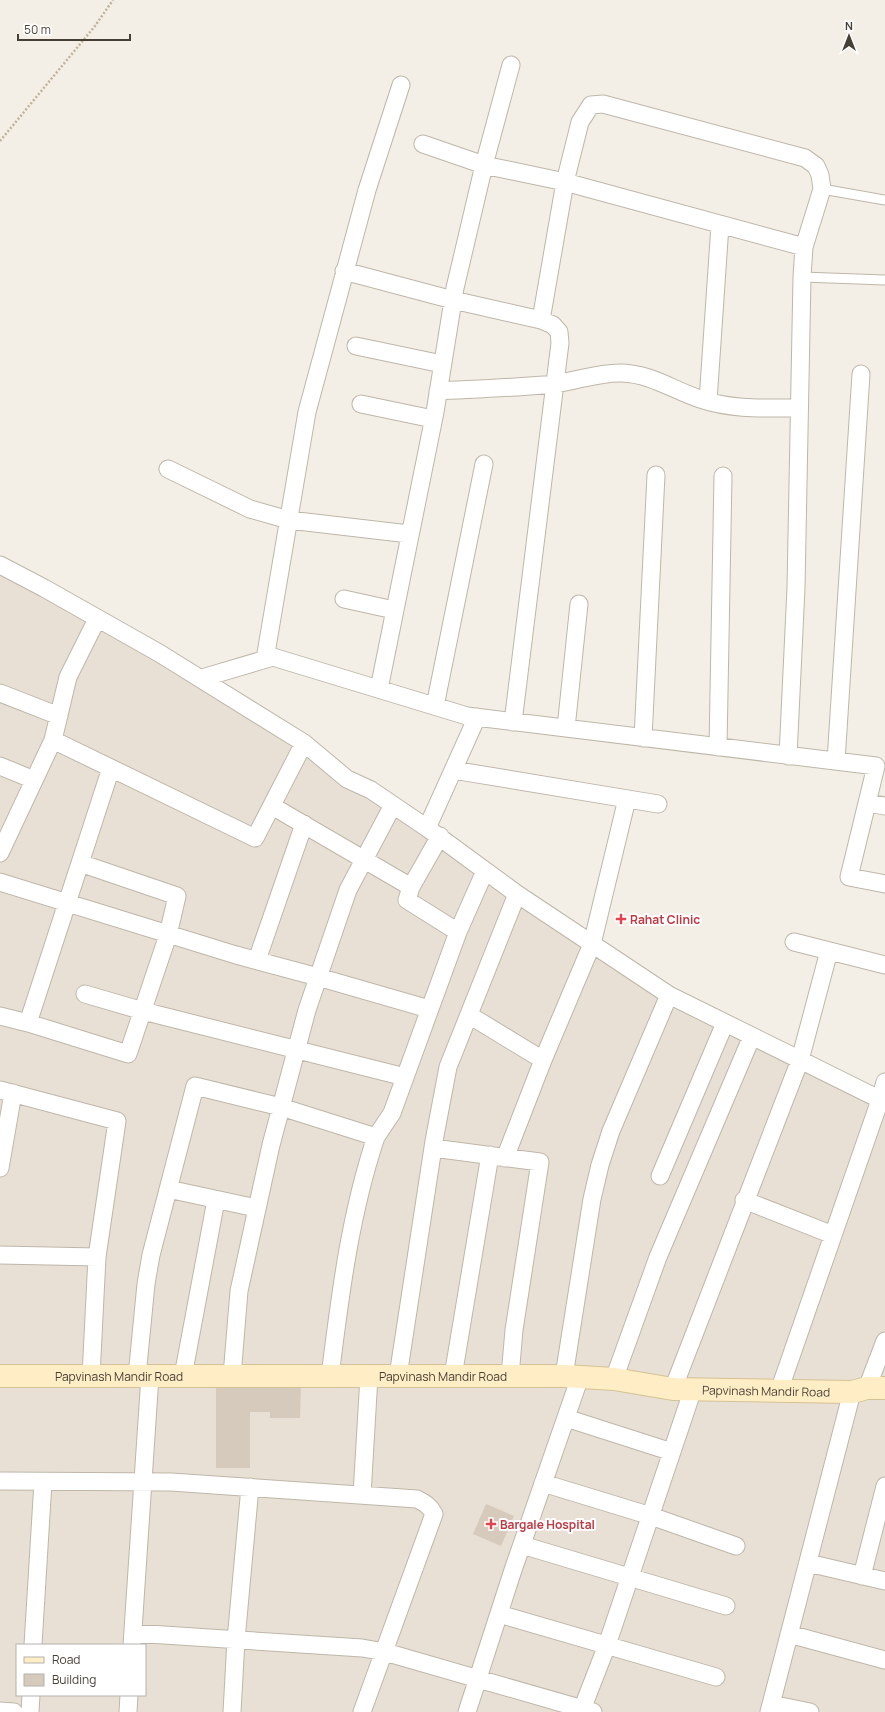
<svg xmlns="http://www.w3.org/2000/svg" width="885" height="1712" font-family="Manrope,sans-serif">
	<rect width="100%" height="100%" fill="#f3efe6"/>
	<path fill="#e8e0d4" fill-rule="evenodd" d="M0,562L95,615L667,989L885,1101V1712H0ZM17,1645H145V1695H17Z"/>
	<path fill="#d5cabb" d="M216,1384H301L300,1418H270V1412H250V1468H216Z
		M486,1504L514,1516L501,1546L473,1534Z"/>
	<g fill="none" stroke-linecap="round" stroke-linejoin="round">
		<g stroke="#bfb6a9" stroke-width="11">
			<path id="lane" d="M822,189L885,200
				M802,277L885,280"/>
		</g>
		<g stroke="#bfb6a9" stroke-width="19">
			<path id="street" d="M423,144L484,165L565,182L804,247
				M344,271L453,300L541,320L553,325L559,332L560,343L513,722
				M541,320L565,182L580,122L591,105L603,104L805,158L816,166L820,175L822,189L804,247L802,277L796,588L788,756
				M356,346L442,364
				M438,391C476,389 515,388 553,384C577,381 599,372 622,373C651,374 673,390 700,399C732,410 766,408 799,408
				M708,401L720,225
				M361,404L433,419
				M168,469L250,509L289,520L409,534
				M0,565L44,588L159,653L304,743L347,779L371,790L427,828L517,894L669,995L885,1102
				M344,599L394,610
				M265,659L307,412L367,190L401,85
				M202,678L273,657L467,716L876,766L849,877L885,884
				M379,689L435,412L455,288L484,165L511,65
				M0,693L59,716
				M435,706L484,464
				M566,728L579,604
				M643,738L656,475
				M53,740L255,838L304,743
				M718,747L723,476
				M836,761L861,374
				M0,766L34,780
				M453,770L658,804
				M867,803L885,806
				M272,806L411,887L440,836
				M427,828L477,717
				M0,853L53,740L68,677L97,619
				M0,882L236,955L318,977L429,1009
				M411,887L407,900L458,932
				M794,942L885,965
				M257,960L304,824
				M85,994L143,1011L405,1077
				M469,1015L543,1060
				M0,1016L28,1023L128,1054L168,935L177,896L80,863
				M28,1023L111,768
				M0,1090L117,1121L97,1257L0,1255
				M376,1137L392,1113L458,932L485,871
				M433,1148L540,1162L514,1330L510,1376
				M505,1158L543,1060L592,944L627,799
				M0,1168L13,1093
				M660,1176L725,1023
				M168,1189L256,1208
				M744,1200L833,1235
				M91,1376L97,1257
				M137,1376L146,1284L151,1255L195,1086L281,1107L376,1137C350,1214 340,1296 330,1376
				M183,1376L216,1200
				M232,1376L239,1291L271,1145L307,1010L348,890L393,805
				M398,1376L434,1141L448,1067L517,894
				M453,1376L490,1155
				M564,1376L592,1199L600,1165L611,1131L669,995
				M614,1379L658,1257L752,1036
				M867,1388L885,1341
				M673,1389L800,1060L829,951
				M779,1391L880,1100L885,1082
				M566,1418L672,1452
				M0,1481L171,1482L417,1499C425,1503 430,1506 434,1514L362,1712
				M543,1483L651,1516L736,1546
				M362,1495L369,1376
				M522,1545L726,1606
				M808,1563L885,1581
				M862,1576L885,1486
				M499,1614L716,1677
				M133,1633L362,1648L385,1652L593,1712
				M789,1634L885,1660
				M33,1645L43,1482
				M132,1645L150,1376
				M771,1704L810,1712
				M0,1711L14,1712
				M30,1712L31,1695
				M128,1712L129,1695
				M232,1712L236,1640L250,1487
				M467,1712L513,1570L580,1377
				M581,1712L607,1645L693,1389
				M769,1712L852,1392"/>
		</g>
		<g stroke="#d5c195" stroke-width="24">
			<g id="secondary">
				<path id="s1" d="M0,1376H564L614,1379L673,1389L852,1392L867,1388H885"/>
			</g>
		</g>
		<path stroke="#c1b19a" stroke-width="2.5" stroke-dasharray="2 2" stroke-linecap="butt" d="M0,141L95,26L113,0"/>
		<use href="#lane" stroke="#fff" stroke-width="9"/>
		<use href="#street" stroke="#fff" stroke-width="17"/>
		<use href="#secondary" stroke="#ffeec5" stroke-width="22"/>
	</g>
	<g fill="#e0444e" stroke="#fff" stroke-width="1.5">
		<path d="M619 913h4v4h4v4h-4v4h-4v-4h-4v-4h4z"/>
		<path d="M489 1518h4v4h4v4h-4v4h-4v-4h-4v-4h4z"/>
	</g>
	<g text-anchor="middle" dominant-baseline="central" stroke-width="4" stroke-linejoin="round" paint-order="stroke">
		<g font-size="12" font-weight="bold" fill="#be3a42" stroke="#fff" text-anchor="start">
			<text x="630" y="919">Rahat Clinic</text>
			<text x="500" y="1524">Bargale Hospital</text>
		</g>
		<g font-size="12" fill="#463f35" stroke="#fff">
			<text stroke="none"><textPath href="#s1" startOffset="119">Papvinash Mandir Road</textPath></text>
			<text stroke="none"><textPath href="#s1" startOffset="443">Papvinash Mandir Road</textPath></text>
			<text stroke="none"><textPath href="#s1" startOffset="767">Papvinash Mandir Road</textPath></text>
		</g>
	</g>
	<rect x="16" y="1644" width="130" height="52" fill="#ffffff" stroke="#b5b2ae"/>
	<rect x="24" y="1657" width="20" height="6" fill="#ffeec5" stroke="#b5b2ae"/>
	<text x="52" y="1664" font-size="12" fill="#463f35">Road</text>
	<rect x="24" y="1674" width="20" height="12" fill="#d5cabb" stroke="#b5b2ae"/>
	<text x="52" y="1684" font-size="12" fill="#463f35">Building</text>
	<g transform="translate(849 36)" stroke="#ffffff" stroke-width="3" paint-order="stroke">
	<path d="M0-3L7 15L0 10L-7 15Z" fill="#463f35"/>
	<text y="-6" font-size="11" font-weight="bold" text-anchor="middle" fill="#463f35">N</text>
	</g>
	<path d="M18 34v6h112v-6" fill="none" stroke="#463f35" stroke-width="2"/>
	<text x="24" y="34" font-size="12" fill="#463f35" stroke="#ffffff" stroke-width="3" paint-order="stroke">50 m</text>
</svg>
